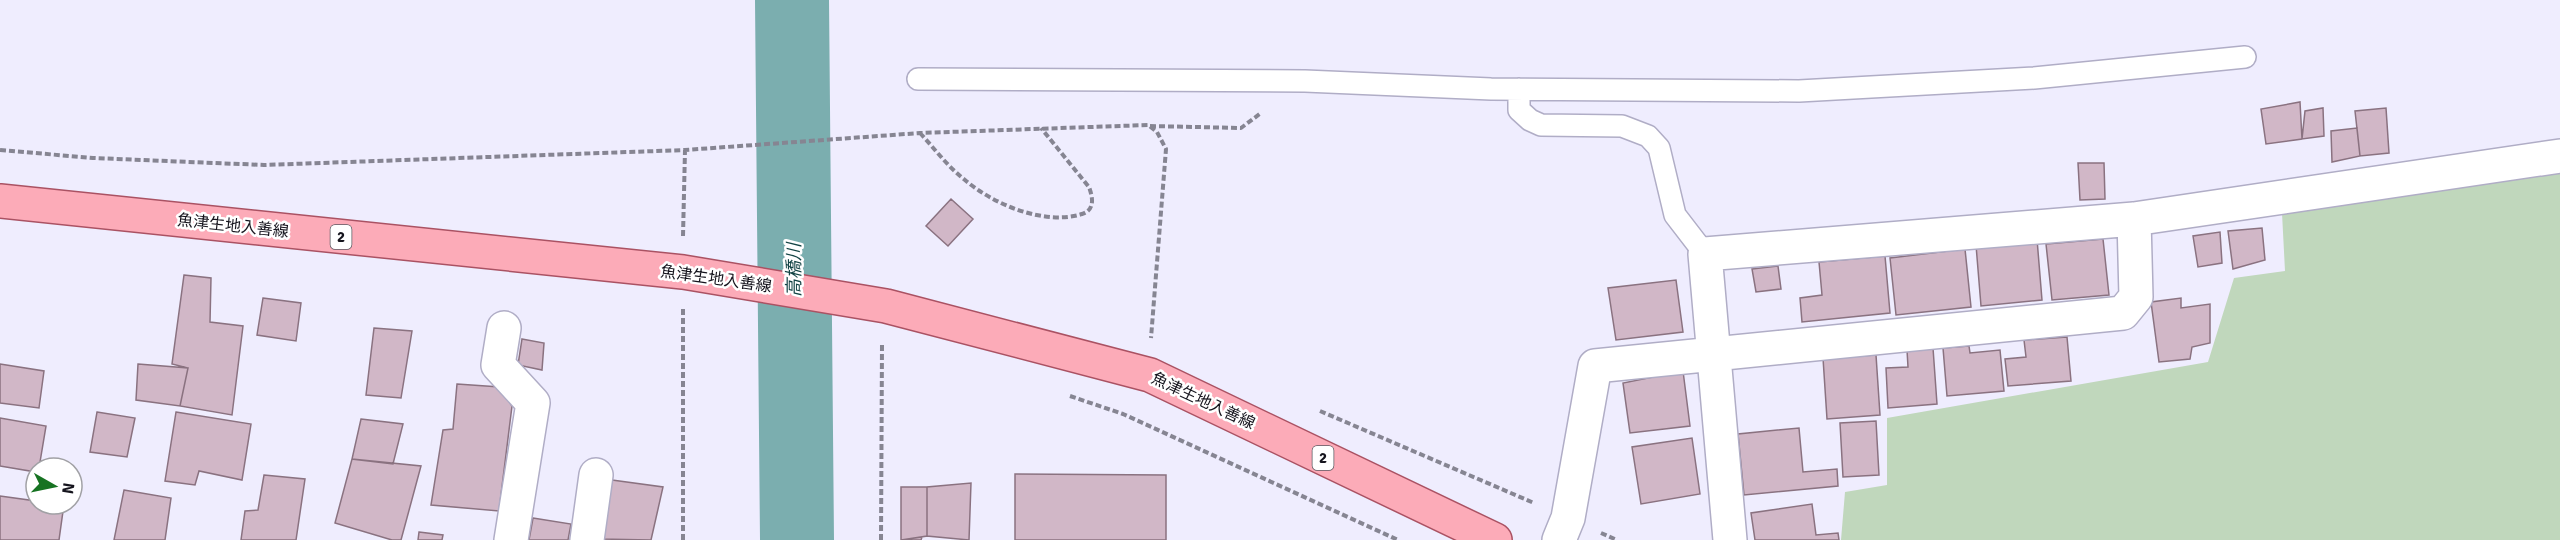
<svg xmlns="http://www.w3.org/2000/svg" width="2560" height="540" font-family="Signika,'Noto Sans JP',sans-serif">
	<rect width="100%" height="100%" fill="#efedfe"/>
	<path fill="#c0d7bc" d="M2560,170V540H1841L1845,492L1887,485V418L2208,362L2234,278L2285,271L2282,213Z"/>
	<g fill="none" stroke-linecap="round" stroke-linejoin="round">
		<path stroke="#7baeaf" stroke-width="74" d="M792,0L797,540"/>
	</g>
	<path fill="#d1b7c7" stroke="#8a7280" stroke-width="1.5" d="M2300,102L2302,139L2266,144L2261,109Z
		M2323,108L2324,136L2302,139L2305,111Z
		M2386,108L2389,153L2360,156L2355,111Z
		M2357,128L2360,156L2332,162L2331,131Z
		M2078,163H2104L2105,199L2080,200Z
		M951,199L973,219L948,246L926,226Z
		M2262,228L2265,260L2233,269L2228,231Z
		M2220,232L2222,263L2198,267L2193,236Z
		M2037,239L2042,300L1981,306L1976,245Z
		M2103,239L2109,295L2052,300L2046,244Z
		M1965,249L1971,307L1896,315L1890,258Z
		M1885,256L1890,313L1802,322L1800,298L1822,295L1819,262Z
		M1778,266L1781,289L1756,292L1752,269Z
		M184,275L211,278L210,322L243,326L232,415L180,406L188,368L172,364Z
		M1676,280L1683,332L1616,340L1608,288Z
		M263,298L301,303L296,341L257,335Z
		M2181,298V308L2210,304V343L2192,347L2190,359L2159,362L2151,302Z
		M374,328L412,331L401,398L366,395Z
		M2067,337L2071,381L2008,386L2005,359L2026,357L2024,340Z
		M522,339L544,343L542,370L518,365Z
		M1969,346L1970,353L2000,350L2004,391L1947,396L1943,348Z
		M1933,348L1937,404L1888,408L1886,368L1908,367L1907,350Z
		M1876,355L1880,415L1827,419L1823,358Z
		M0,364L44,371L39,408L0,403Z
		M138,364L188,368L180,406L136,400Z
		M1683,371L1690,426L1630,433L1623,383Z
		M457,384L500,387L512,406L499,511L431,505L443,430L453,429Z
		M97,412L135,418L127,457L90,452Z
		M176,412L251,424L242,480L199,471L195,485L165,481Z
		M0,418L46,426L39,468H36V472L0,466Z
		M361,419L403,424L393,464L352,459Z
		M1876,421L1879,475L1843,477L1840,423Z
		M1799,428L1803,472L1837,469L1838,486L1744,495L1738,434Z
		M1692,438L1700,494L1641,504L1632,447Z
		M352,459L421,466L401,540H392L335,523Z
		M1015,474L1166,475V540H1015Z
		M264,475L305,479L296,540H241L245,511L258,510Z
		M612,480L663,487L651,540L600,539Z
		M971,483L969,540L927,536V487Z
		M901,487H927V536L901,540Z
		M124,490L171,498L165,540H114Z
		M0,496L36,501V504H64L59,540H0Z
		M1812,504L1816,535L1838,533L1839,540H1755L1751,513Z
		M533,518L571,524L568,540H529Z
		M419,532L443,535L442,540H418Z
		M922,537L921,540H901Z"/>
	<g fill="none" stroke-linecap="round" stroke-linejoin="round">
		<g stroke="#b0adc6" stroke-width="24">
			<path id="service" d="M918,79L1305,81L1491,89L1799,91L2034,78L2245,57
				M1519,89V110L1530,120L1541,125L1622,126L1648,136L1659,148L1675,215L1705,254"/>
		</g>
		<g stroke="#b0adc6" stroke-width="36">
			<path id="minor" d="M504,328L498,365L533,403L511,540
				M587,540L596,475
				M1559,540L1568,518L1595,366L2123,313L2136,297L2134,219
				M1730,540L1705,254L2134,219L2560,156"/>
		</g>
		<g stroke="#aa5263" stroke-width="36">
			<path id="primary" d="M0,201L683,272L886,306L1150,375L1495,540"/>
		</g>
		<path stroke="#868592" stroke-width="4" stroke-dasharray="6 3" stroke-linecap="butt" d="M1150,126L1241,128L1261,113
			M920,133C934,148 948,167 965,180C993,204 1044,226 1082,214C1095,210 1093,198 1089,187L1041,128
			M0,150L93,158L264,165L685,150L920,133L1148,125L1157,132L1166,149L1151,338
			M683,236L685,150
			M1070,396L1123,414L1398,540
			M1320,411L1534,503
			M1601,533L1617,540
			M683,540V309
			M881,540L882,344"/>
		<use href="#service" stroke="#fff" stroke-width="21"/>
		<use href="#minor" stroke="#fff" stroke-width="33"/>
		<use href="#primary" stroke="#fcabb8" stroke-width="33"/>
	</g>
	<g text-anchor="middle" dominant-baseline="central" stroke-width="5" stroke-linejoin="round" paint-order="stroke">
		<g fill="#fff" stroke="#5b5a61" stroke-width="1.5">
			<rect x="330.5" y="225" width="21" height="24" rx="4.5"/>
			<rect x="1312.5" y="446" width="21" height="24" rx="4.5"/>
		</g>
		<g font-size="15" font-weight="bold" fill="#15141d">
			<text x="341" y="237">2</text>
			<text x="1323" y="458">2</text>
		</g>
		<g font-size="16" fill="#15141d" stroke="#fff">
			<text transform="translate(233 226) rotate(6)">魚津生地入善線</text>
			<text transform="translate(716 279) rotate(8)">魚津生地入善線</text>
			<text transform="translate(1203 401) rotate(25)">魚津生地入善線</text>
		</g>
		<g font-size="18" font-style="italic" fill="#134344" stroke="#fff">
			<text transform="translate(794 270) rotate(-90)">高橋川</text>
		</g>
	</g>
	<g transform="translate(54 486) rotate(99)"><circle r="28" fill="#ffffff" stroke="#a1a1a5" stroke-width="1.5"/>
	<path d="M0-4.5L10 22L0 15L-10 22Z" fill="#177322"/>
	<text y="-9" font-size="16" font-weight="bold" text-anchor="middle" fill="#15141d">N</text>
	</g>
</svg>
